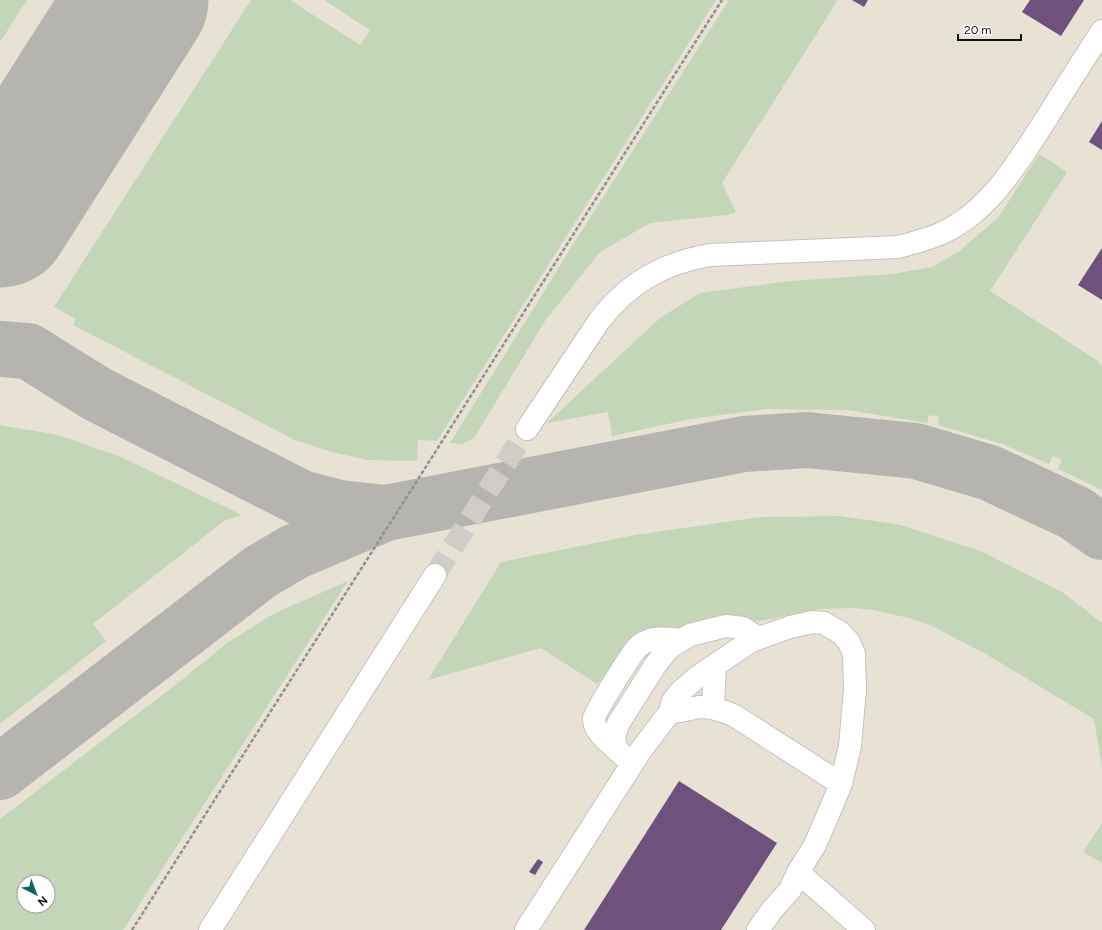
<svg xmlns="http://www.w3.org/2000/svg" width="1102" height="930" font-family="Figtree,sans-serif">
	<rect width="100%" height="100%" fill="#f1eee8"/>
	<path fill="#e8e2d5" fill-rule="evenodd" d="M0,0H1102V930H0ZM24,882H48V906H24Z"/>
	<path fill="#c3d6b7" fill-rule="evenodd" d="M0,0H27L0,42Z
		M251,0H290L360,45L370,30L324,0H716L437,441L418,440L417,461L368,460L332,452L295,440L73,325L76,319L54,307Z
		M729,0H838L722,183L736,212L728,215L650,223L600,252L545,321L474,438L462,444L450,443L577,238Z
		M1039,154L1067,172L990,291L1098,361L1102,366V490L1058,469L1062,460L1053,456L1049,464L1002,444L938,425L939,417L929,415L927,423L848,410L766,409L691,419L612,436L608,412L547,423L660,318L700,293L791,281L892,274L932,267L959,251L998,218Z
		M0,425L58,435L121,457L242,515L224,521L93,624L106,641L0,724Z
		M840,516L901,525L983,552L1062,592L1102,623V767L1094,719L986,654L932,626L909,618L873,610L855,608L817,609L761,621L739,620L701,624L639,635L597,684L541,648L428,680L501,562L635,535L760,517Z
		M348,581L123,930H0V819L183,679L227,643L275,613ZM24,882H48V906H24Z
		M1102,823V863L1083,852Z"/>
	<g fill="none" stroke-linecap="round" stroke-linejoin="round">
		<path stroke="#b6b4ae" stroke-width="56" d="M0,349L28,351L97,394L301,498L340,508L386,513L744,444L807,440L916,451L990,473L1075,513L1102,532
			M0,772L260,572L294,552L386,513"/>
		<path stroke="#b6b4ae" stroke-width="141" d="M0,217L138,0"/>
	</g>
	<path fill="#6f517d" d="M852,0H868L864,7Z
		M1030,0H1084L1061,36L1022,12Z
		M1102,121V150L1089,142Z
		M1102,248V300L1078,285Z
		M679,781L777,843L721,930H584Z
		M538,859L543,862L535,875L529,872Z"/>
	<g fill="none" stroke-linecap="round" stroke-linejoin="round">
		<path stroke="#d0cdc7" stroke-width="22" stroke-dasharray="22 11" stroke-linecap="butt" d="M435,575L527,429"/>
		<g stroke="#c4c2bc" stroke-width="24">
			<path id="minor" d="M527,429L599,321C628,283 663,263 710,255L898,247C913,243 930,239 944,232C992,209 1020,159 1048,116C1066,87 1084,59 1102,31
				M713,708L715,666
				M670,712C681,712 690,708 701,707C713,707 724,711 735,716L841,784
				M616,749C608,741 593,731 594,718C594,713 632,653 637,648C640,645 644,642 648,641C658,637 670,639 681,640
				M632,764L616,749L614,737L618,724L656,664L670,647L690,635L726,626L743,628L759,638
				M798,872L864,930
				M210,930L435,575
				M526,930L641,750L670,712L673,701L679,693L696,678L751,641L790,627L813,622L824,623L841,633L849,642L854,654L855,690L850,746L841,784L815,845L798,872L790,890L772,910L758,930"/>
		</g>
		<path stroke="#93918d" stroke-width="2.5" stroke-dasharray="4 2" stroke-linecap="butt" d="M132,930L722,0"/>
		<use href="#minor" stroke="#fff" stroke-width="22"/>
	</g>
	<g transform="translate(36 894) rotate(138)"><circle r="19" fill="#ffffff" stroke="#a0a09f"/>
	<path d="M0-3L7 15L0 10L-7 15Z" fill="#126362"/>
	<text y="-6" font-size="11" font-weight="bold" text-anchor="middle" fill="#12110f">N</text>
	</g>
	<path d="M958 34v6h63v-6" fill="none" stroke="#12110f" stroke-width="2"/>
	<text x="964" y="34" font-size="12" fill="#12110f" stroke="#ffffff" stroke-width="3" paint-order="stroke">20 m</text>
</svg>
